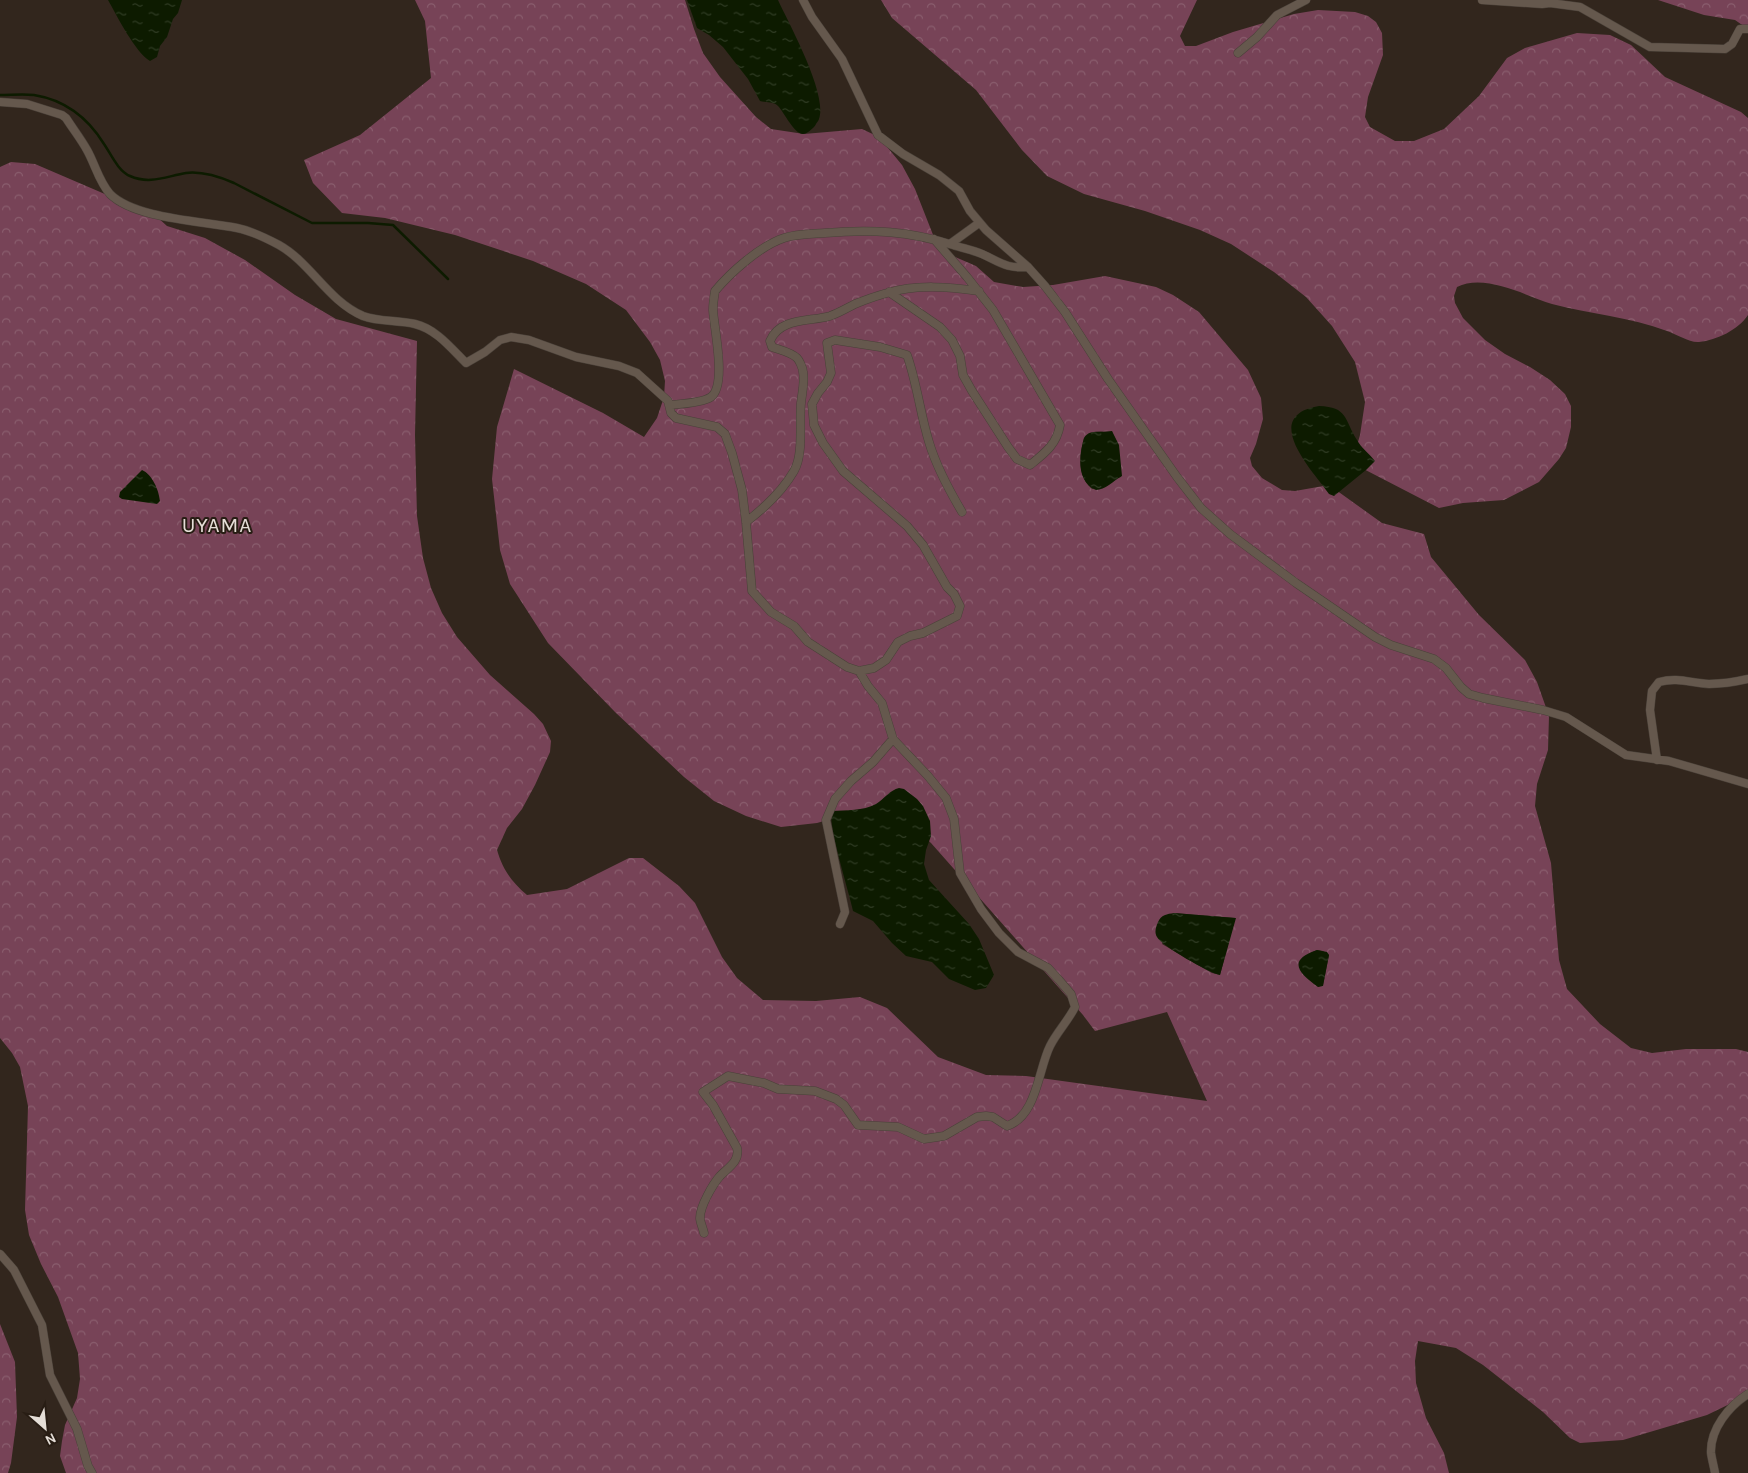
<svg xmlns="http://www.w3.org/2000/svg" width="1748" height="1473" font-family="Karla,sans-serif">
	<defs>
		<pattern id="forest-crowns" width="20" height="18" patternUnits="userSpaceOnUse" patternTransform="scale(1.25)"><rect width="20" height="18" fill="#774357"/><path d="M2 6a3 3 0 1 1 6 0M12 15a3 3 0 1 1 6 0" fill="none" stroke="#8a5e6e"/></pattern>
		<pattern id="water-ripples" width="26" height="14" patternUnits="userSpaceOnUse" patternTransform="scale(1.25)"><rect width="26" height="14" fill="#0d1b00"/><path d="M2 4q2-2 4 0t4 0M15 11q2-2 4 0t4 0" fill="none" stroke="#303c24"/></pattern>
	</defs>
	<rect width="100%" height="100%" fill="#32261d"/>
	<path fill="url(#forest-crowns)" fill-rule="evenodd" d="M415,0H685L694,29L703,53L720,77L756,117L771,129L804,134L862,129L879,137L902,165L915,189L939,250L976,266L994,282L1023,287L1053,285L1105,276L1156,287L1173,295L1199,312L1248,370L1261,398L1263,419L1256,444L1250,458L1252,466L1262,478L1282,490L1295,491L1329,485L1382,523L1424,534L1431,557L1479,615L1525,660L1537,682L1549,716L1548,750L1537,784L1535,806L1551,863L1559,960L1567,989L1600,1024L1631,1048L1652,1053L1686,1049H1736L1748,1052V1391L1740,1399L1707,1415L1623,1440L1580,1443L1570,1438L1543,1412L1483,1365L1456,1348L1418,1341L1415,1361L1416,1383L1426,1418L1444,1453L1449,1473H66L60,1456L62,1441L65,1425L77,1398L80,1379L78,1353L58,1297L41,1264L29,1235L25,1210L28,1106L20,1067L12,1053L0,1038V167L11,162L35,164L156,216L167,226L205,238L245,260L295,295L336,319L417,341L415,435L417,516L423,558L431,588L442,613L457,637L490,675L534,714L543,724L551,741L550,752L535,785L522,809L507,828L497,850C503,870 511,881 527,895L567,889L629,858H643L679,886L695,903L722,957L737,978L763,1000L816,1001L860,997L887,1008L938,1057L986,1075L1026,1076L1207,1101L1167,1012L1095,1031L1083,1015L931,843L904,818L851,813L817,823L781,827L746,816L714,801L684,777L615,712L548,643L510,584L500,550L492,479L497,427L514,369L603,413L644,437L657,418L664,397L665,381L660,360L650,342L626,310L586,284L533,261L455,235L385,218L342,213L313,183L304,160L360,135L431,78L425,21ZM1112,431L1121,477L1114,479L1108,485L1092,489C1077,476 1079,455 1084,438L1095,432ZM1174,913L1235,918L1220,975L1212,973L1203,968L1162,944ZM1317,950L1323,951L1329,955L1323,985L1318,987L1310,953Z
		M881,0H1197L1180,36L1185,46H1196L1233,32L1294,14L1318,10L1355,12L1368,16L1376,22L1382,33L1383,55L1368,97L1365,117L1370,127L1395,141H1414L1444,129L1479,96L1507,58L1525,48L1577,33L1610,35L1631,45L1665,77L1741,112L1748,118V315C1738,330 1717,340 1699,342C1690,343 1676,334 1667,331C1630,317 1590,314 1552,304C1526,296 1485,273 1457,287L1454,296L1455,303L1463,318L1485,340L1505,354L1530,367L1550,380L1565,394L1571,406V427L1566,448L1559,459L1539,482L1504,500L1463,503L1439,508L1352,463L1360,435L1365,402L1355,362L1332,326L1306,297L1274,272L1231,244L1200,230L1145,211L1084,194L1047,176L1022,150L976,90L892,18Z
		M1658,0H1748V29L1735,20L1704,15Z
		M0,1324L15,1362L17,1417L11,1463L8,1473H0Z"/>
	<path fill="url(#water-ripples)" d="M108,0H182L178,13L173,19L167,37L160,46L157,57L150,61C135,52 117,16 108,0Z
		M687,0H778C789,24 828,94 819,119C819,120 815,125 815,126C812,129 807,134 803,134C794,134 784,112 778,106C773,101 766,103 760,101L748,79L723,47L709,35L697,28Z
		M1319,406C1348,407 1344,419 1357,440C1361,448 1369,453 1375,461L1366,470L1334,496L1329,494C1313,471 1259,416 1319,406Z
		M1112,431L1119,445L1122,476C1113,481 1105,490 1096,490C1076,482 1079,455 1084,438C1090,428 1102,434 1112,431Z
		M142,470C152,474 159,490 160,501L157,504L122,499L119,497L120,492Z
		M899,788L904,789L917,799L923,806L930,821L931,836L926,850L924,864L929,880L969,924L979,939L994,975L986,988L975,990L949,979L932,962L906,956L892,943L873,921L853,911C849,892 827,823 832,811C846,810 863,811 876,804C884,799 890,790 899,788Z
		M1174,913L1236,918L1220,975C1209,973 1162,946 1157,937C1154,932 1156,927 1158,922C1161,915 1167,914 1174,913Z
		M1317,950L1327,952L1329,955L1323,986L1318,987C1298,973 1287,960 1317,950Z"/>
	<g fill="none" stroke-linecap="round" stroke-linejoin="round">
		<path stroke="#0d1b00" stroke-width="2.5" d="M0,95C11,95 23,94 34,95C65,100 88,118 104,144C111,154 118,171 130,176C150,185 167,176 186,173C202,171 220,177 234,183L312,223H368L393,225L448,279"/>
		<g stroke="#4a4139" stroke-width="9">
			<path id="minor" d="M803,0L812,17L842,59L878,135L903,154L939,175L959,191L970,211L986,230L1028,267L1045,286L1065,312L1108,379L1177,477L1201,508L1230,534L1296,583L1375,637L1391,645L1434,659L1446,668L1461,687L1469,694L1483,698L1543,710L1566,717L1626,755L1669,761L1748,784
				M1482,0L1542,4L1550,3L1580,7L1650,47L1725,49L1732,44L1740,29H1748
				M1238,53L1257,37L1277,15L1306,0
				M0,102L27,104L62,115L66,118C73,129 81,139 87,150C95,164 99,182 110,194C135,219 203,221 237,228C252,231 266,238 279,245C311,263 328,301 363,316C379,322 398,320 415,324C436,329 451,348 466,363L485,352L500,340L511,337L529,340L576,357L619,366L637,373L668,401L671,413L676,418L717,427L725,434L732,453L742,490L746,522L752,591L771,612L794,626L808,642L847,667L859,671L874,668L886,660L898,642L910,636L923,633L957,616L960,606L954,594L947,587L923,545L907,526L843,471L823,443L814,425L812,404L818,393L827,382L831,373L827,343L835,340L880,347L907,355C917,383 920,413 929,442C936,466 949,490 962,512
				M950,244L979,223
				M889,292L940,327L952,340L960,356L963,375L972,391L1008,447L1017,459L1030,465C1045,453 1057,444 1060,425L993,310L967,277L934,239
				M670,405C681,404 702,403 711,397C727,385 714,328 713,310C713,303 714,297 715,291C731,272 760,246 784,238C796,234 812,234 825,233C871,229 909,231 953,245C962,248 973,250 982,254C1000,262 1006,269 1028,267
				M746,522C763,509 783,490 794,471C804,454 799,422 801,403C802,393 805,382 803,372C803,368 799,360 797,358C791,352 780,350 772,347L770,341C780,317 810,322 830,316C839,313 847,308 855,304C865,300 876,296 887,293C917,284 949,287 979,291
				M1657,760L1650,710L1652,691L1659,682C1678,677 1690,683 1709,684C1723,684 1735,682 1748,679
				M840,924L845,912L826,820L835,799L851,781L873,762L893,739
				M704,1233C703,1228 700,1222 700,1218C700,1206 713,1184 720,1176C729,1167 740,1161 737,1148L713,1105L703,1092L728,1076L764,1083L778,1089L815,1091L836,1099L844,1105L858,1125L898,1127L924,1139L944,1136L977,1117L986,1116L993,1117L1007,1126C1037,1116 1038,1070 1050,1046C1057,1032 1068,1021 1075,1007L1071,994L1059,980L1048,968L1018,952L999,933L981,909L960,873L954,819L946,798L928,776L893,739L882,703L868,686L859,671
				M0,1254L14,1270L42,1325L50,1375L77,1429L88,1466L92,1473
				M1715,1473C1714,1467 1712,1460 1711,1453C1710,1429 1729,1406 1748,1394"/>
		</g>
		<use href="#minor" stroke="#65584d" stroke-width="8"/>
	</g>
	<g text-anchor="middle" dominant-baseline="central" stroke-width="4" stroke-linejoin="round" paint-order="stroke">
		<g font-size="21" letter-spacing="1" fill="#e5ded7" stroke="#281d14">
			<text x="217" y="525">UYAMA</text>
		</g>
	</g>
	<g transform="translate(45 1428) rotate(153)" stroke="#281d14" stroke-width="4" paint-order="stroke">
	<path d="M0-4L9 19L0 12L-9 19Z" fill="#e5ded7"/>
	<text y="-8" font-size="14" font-weight="bold" text-anchor="middle" fill="#e5ded7">N</text>
	</g>
</svg>
